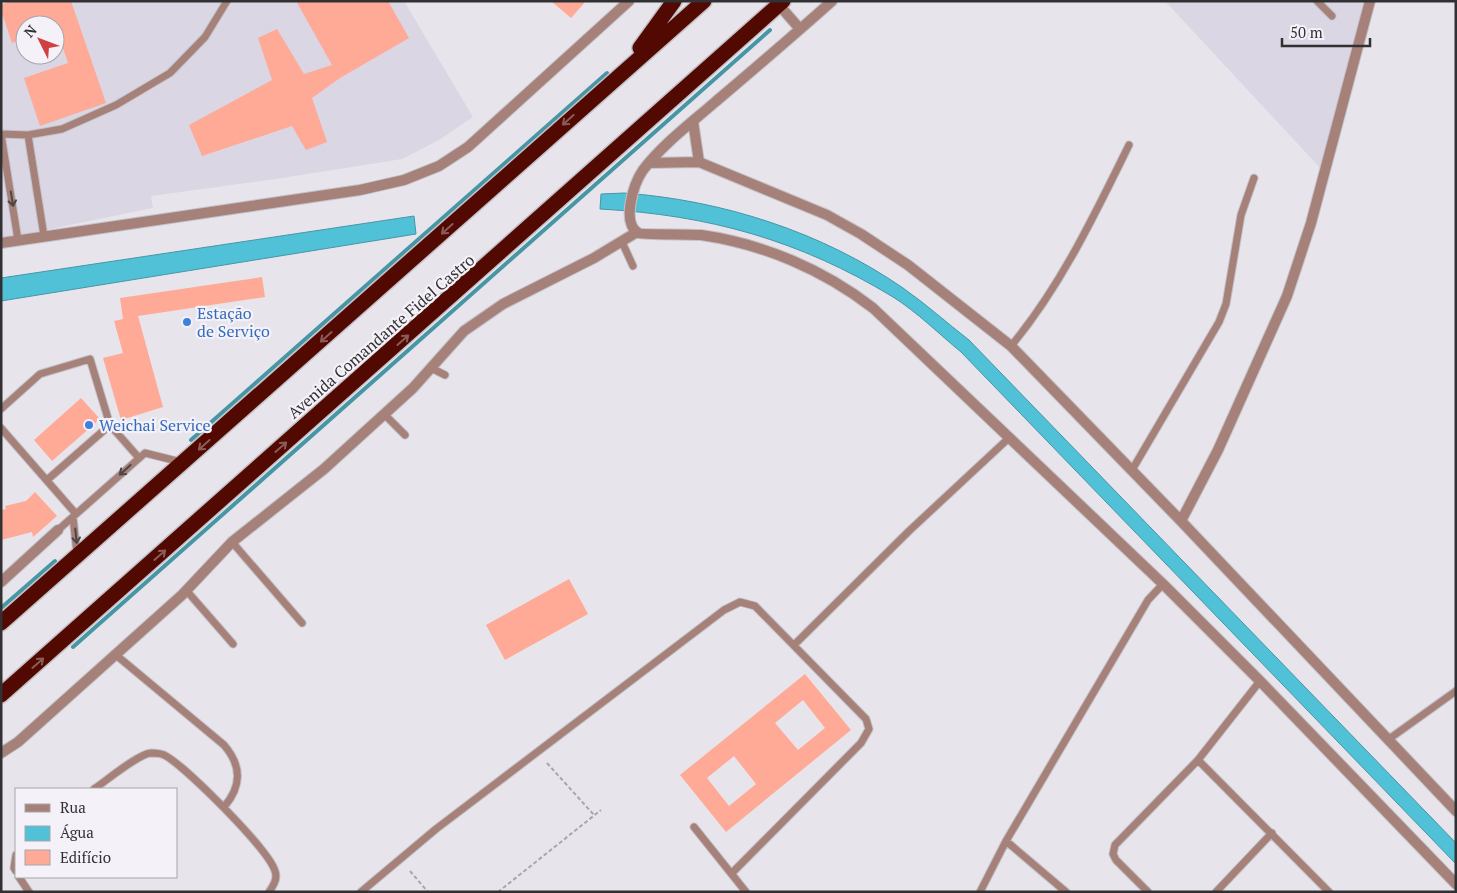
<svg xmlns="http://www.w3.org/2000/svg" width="1457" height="893" font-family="'PT Serif',serif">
	<rect width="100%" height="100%" fill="#e7e5eb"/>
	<path fill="#dad6e3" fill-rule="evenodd" d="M1,1H404L473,117L439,140L402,159L276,179L151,196L153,208L1,239ZM25,25H55V55H25Z
		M1165,1H1366L1323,171Z"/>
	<path fill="#50c1d6" stroke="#4796a5" d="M624,193C722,200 822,232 903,288C926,304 947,323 969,340L1456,843V864L961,352C939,334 917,312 893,297C799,240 709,215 600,209L601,194Z
		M414,216L416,234L1,301V278Z"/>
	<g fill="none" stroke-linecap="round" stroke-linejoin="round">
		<path stroke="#4796a5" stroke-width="4" d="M191,440L607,73
			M1,608L55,561
			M73,647L770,30"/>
	</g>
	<path fill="#ffa997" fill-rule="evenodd" d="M11,1H71L106,103L40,126L24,78L68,63L55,25H25V38L12,43L1,10V5Z
		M296,1H388L409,38L340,78L312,98L327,142L306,150L292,126L202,156L189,125L272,80L258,38L277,29L304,74L332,65Z
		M551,1H586L571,18Z
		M262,277L265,297L138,316L163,407L121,420L103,358L123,353L114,321L123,319L120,298Z
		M81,398L100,419L52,461L34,440Z
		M35,492L57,516L33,537L32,532L1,540V510L6,509L5,506L26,501Z
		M569,579L588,614L505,660L486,625Z
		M805,674L851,730L726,832L680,775ZM803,700L825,728L798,750L775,723ZM734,756L756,784L729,806L707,778Z"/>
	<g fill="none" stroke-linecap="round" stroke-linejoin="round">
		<g stroke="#c3c1c6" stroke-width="9">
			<path id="service" d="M1317,1L1332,16
				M1,134L28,135L62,129L116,105L170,73L205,37L227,1
				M1,134L18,240
				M28,135L44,236
				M622,242L633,266
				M1011,346C1061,286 1095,214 1129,145
				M431,368L445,375
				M1,409L40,374L90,359L110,425L139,458
				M384,414L405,435
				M1,428L76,514
				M1132,470L1219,322L1226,304L1241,215L1254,178
				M47,480L110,425
				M73,517L77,554
				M58,530L145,453L181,462
				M232,542L302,623
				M186,590L233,644
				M794,645L909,531L1010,437
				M116,655L224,745C242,766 242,786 224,807
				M1389,739L1456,691
				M1198,760L1329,892
				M94,789C106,781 138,754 151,753C156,753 163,754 166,756C188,769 268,849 275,871C278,879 273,886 269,892
				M694,827L746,892
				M1006,841L1066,892
				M16,855L14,868L16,871
				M19,877L29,892
				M361,892L436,829L724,610L740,602L755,606L866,719L869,729L861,743L732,873
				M980,892L1006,841L1148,600L1163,584
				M1148,892L1116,860L1113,854L1115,845L1198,760L1260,681
				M1216,892L1272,833"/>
		</g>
		<g stroke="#c3c1c6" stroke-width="12">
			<path id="minor" d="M693,121L699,162
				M649,163L699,162L827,215L861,234L908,265L1011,346L1181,521L1456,811
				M1181,521L1218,450L1287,296L1311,223L1370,1
				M1,582L58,530
				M1,753L18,742L182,595L232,542L324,469L413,388L464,331L503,304L594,258L637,232"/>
		</g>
		<g stroke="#c3c1c6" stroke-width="12">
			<path id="tertiary" d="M832,1C793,36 754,69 714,103C691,123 662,145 643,170C634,183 621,222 638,233C641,235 691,234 701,235C764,244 824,270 873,308L1163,584L1260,681L1456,884
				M779,5L800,29
				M1,243L360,190L404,180L439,166L468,147L629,1"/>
		</g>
		<g stroke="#c3c1c6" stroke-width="18">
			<path id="motorway" d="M640,48L674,1
				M1,623L704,1
				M1,695L783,1"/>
		</g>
		<path stroke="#a7a6aa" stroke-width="2" stroke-dasharray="4 2.5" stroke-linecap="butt" d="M547,763L594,815
			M410,871L428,892
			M498,892L601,810"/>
		<use href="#service" stroke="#a6817a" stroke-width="7"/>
		<use href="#minor" stroke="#a6817a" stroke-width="10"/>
		<use href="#tertiary" stroke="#a6817a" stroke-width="10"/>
		<use href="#motorway" stroke="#520902" stroke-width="15"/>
	</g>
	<defs><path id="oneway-shaft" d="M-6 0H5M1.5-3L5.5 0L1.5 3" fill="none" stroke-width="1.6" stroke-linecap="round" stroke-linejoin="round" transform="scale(1.25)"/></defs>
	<g stroke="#8b5b58">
		<use href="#oneway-shaft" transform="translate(568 120) rotate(138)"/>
		<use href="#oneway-shaft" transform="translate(447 229) rotate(138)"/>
		<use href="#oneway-shaft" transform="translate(326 337) rotate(138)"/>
		<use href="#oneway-shaft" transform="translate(403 340) rotate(-41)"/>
		<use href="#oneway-shaft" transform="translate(204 445) rotate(138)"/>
		<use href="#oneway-shaft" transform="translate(281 447) rotate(-41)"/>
		<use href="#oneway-shaft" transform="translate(160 555) rotate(-41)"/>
		<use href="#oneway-shaft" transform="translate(38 663) rotate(-41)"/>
	</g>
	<g stroke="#4e4545">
		<use href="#oneway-shaft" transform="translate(12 199) rotate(81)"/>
		<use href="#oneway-shaft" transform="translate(125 470) rotate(138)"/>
		<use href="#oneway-shaft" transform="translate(76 536) rotate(84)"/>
	</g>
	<g fill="#3f7fe0" stroke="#f4f2f8" stroke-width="2">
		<circle cx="187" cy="322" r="5"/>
		<circle cx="89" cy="425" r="5"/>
	</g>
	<g text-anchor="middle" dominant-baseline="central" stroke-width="4.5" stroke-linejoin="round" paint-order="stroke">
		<g font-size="16" fill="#366cbe" stroke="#f4f2f8" text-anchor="start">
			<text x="197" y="313">Estação<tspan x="197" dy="18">de Serviço</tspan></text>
			<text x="99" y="425">Weichai Service</text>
		</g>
		<g font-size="16" fill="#313133" stroke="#f4f2f8">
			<text transform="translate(381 336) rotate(-41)">Avenida Comandante Fidel Castro</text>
		</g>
	</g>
	<rect width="1457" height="893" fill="none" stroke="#313133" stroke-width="5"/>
	<rect x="15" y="788" width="162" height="90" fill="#f4f2f8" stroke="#a6a5a9"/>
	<rect x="25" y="804" width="25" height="8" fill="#a6817a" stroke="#a6a5a9"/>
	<text x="60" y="813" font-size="15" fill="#313133">Rua</text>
	<rect x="25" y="826" width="25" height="15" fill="#50c1d6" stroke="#a6a5a9"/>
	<text x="60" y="838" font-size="15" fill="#313133">Água</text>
	<rect x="25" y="850" width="25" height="15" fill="#ffa997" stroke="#a6a5a9"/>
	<text x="60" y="863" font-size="15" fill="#313133">Edifício</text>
	<g transform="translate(40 40) rotate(312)"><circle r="24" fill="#f4f2f8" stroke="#a6a5a9"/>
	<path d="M0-4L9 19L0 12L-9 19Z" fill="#cf4042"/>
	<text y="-8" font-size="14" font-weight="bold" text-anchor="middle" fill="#313133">N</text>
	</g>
	<path d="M1282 38v8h88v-8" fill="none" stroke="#313133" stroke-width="2.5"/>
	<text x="1290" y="38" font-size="15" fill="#313133" stroke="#f4f2f8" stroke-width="4" paint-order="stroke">50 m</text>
</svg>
